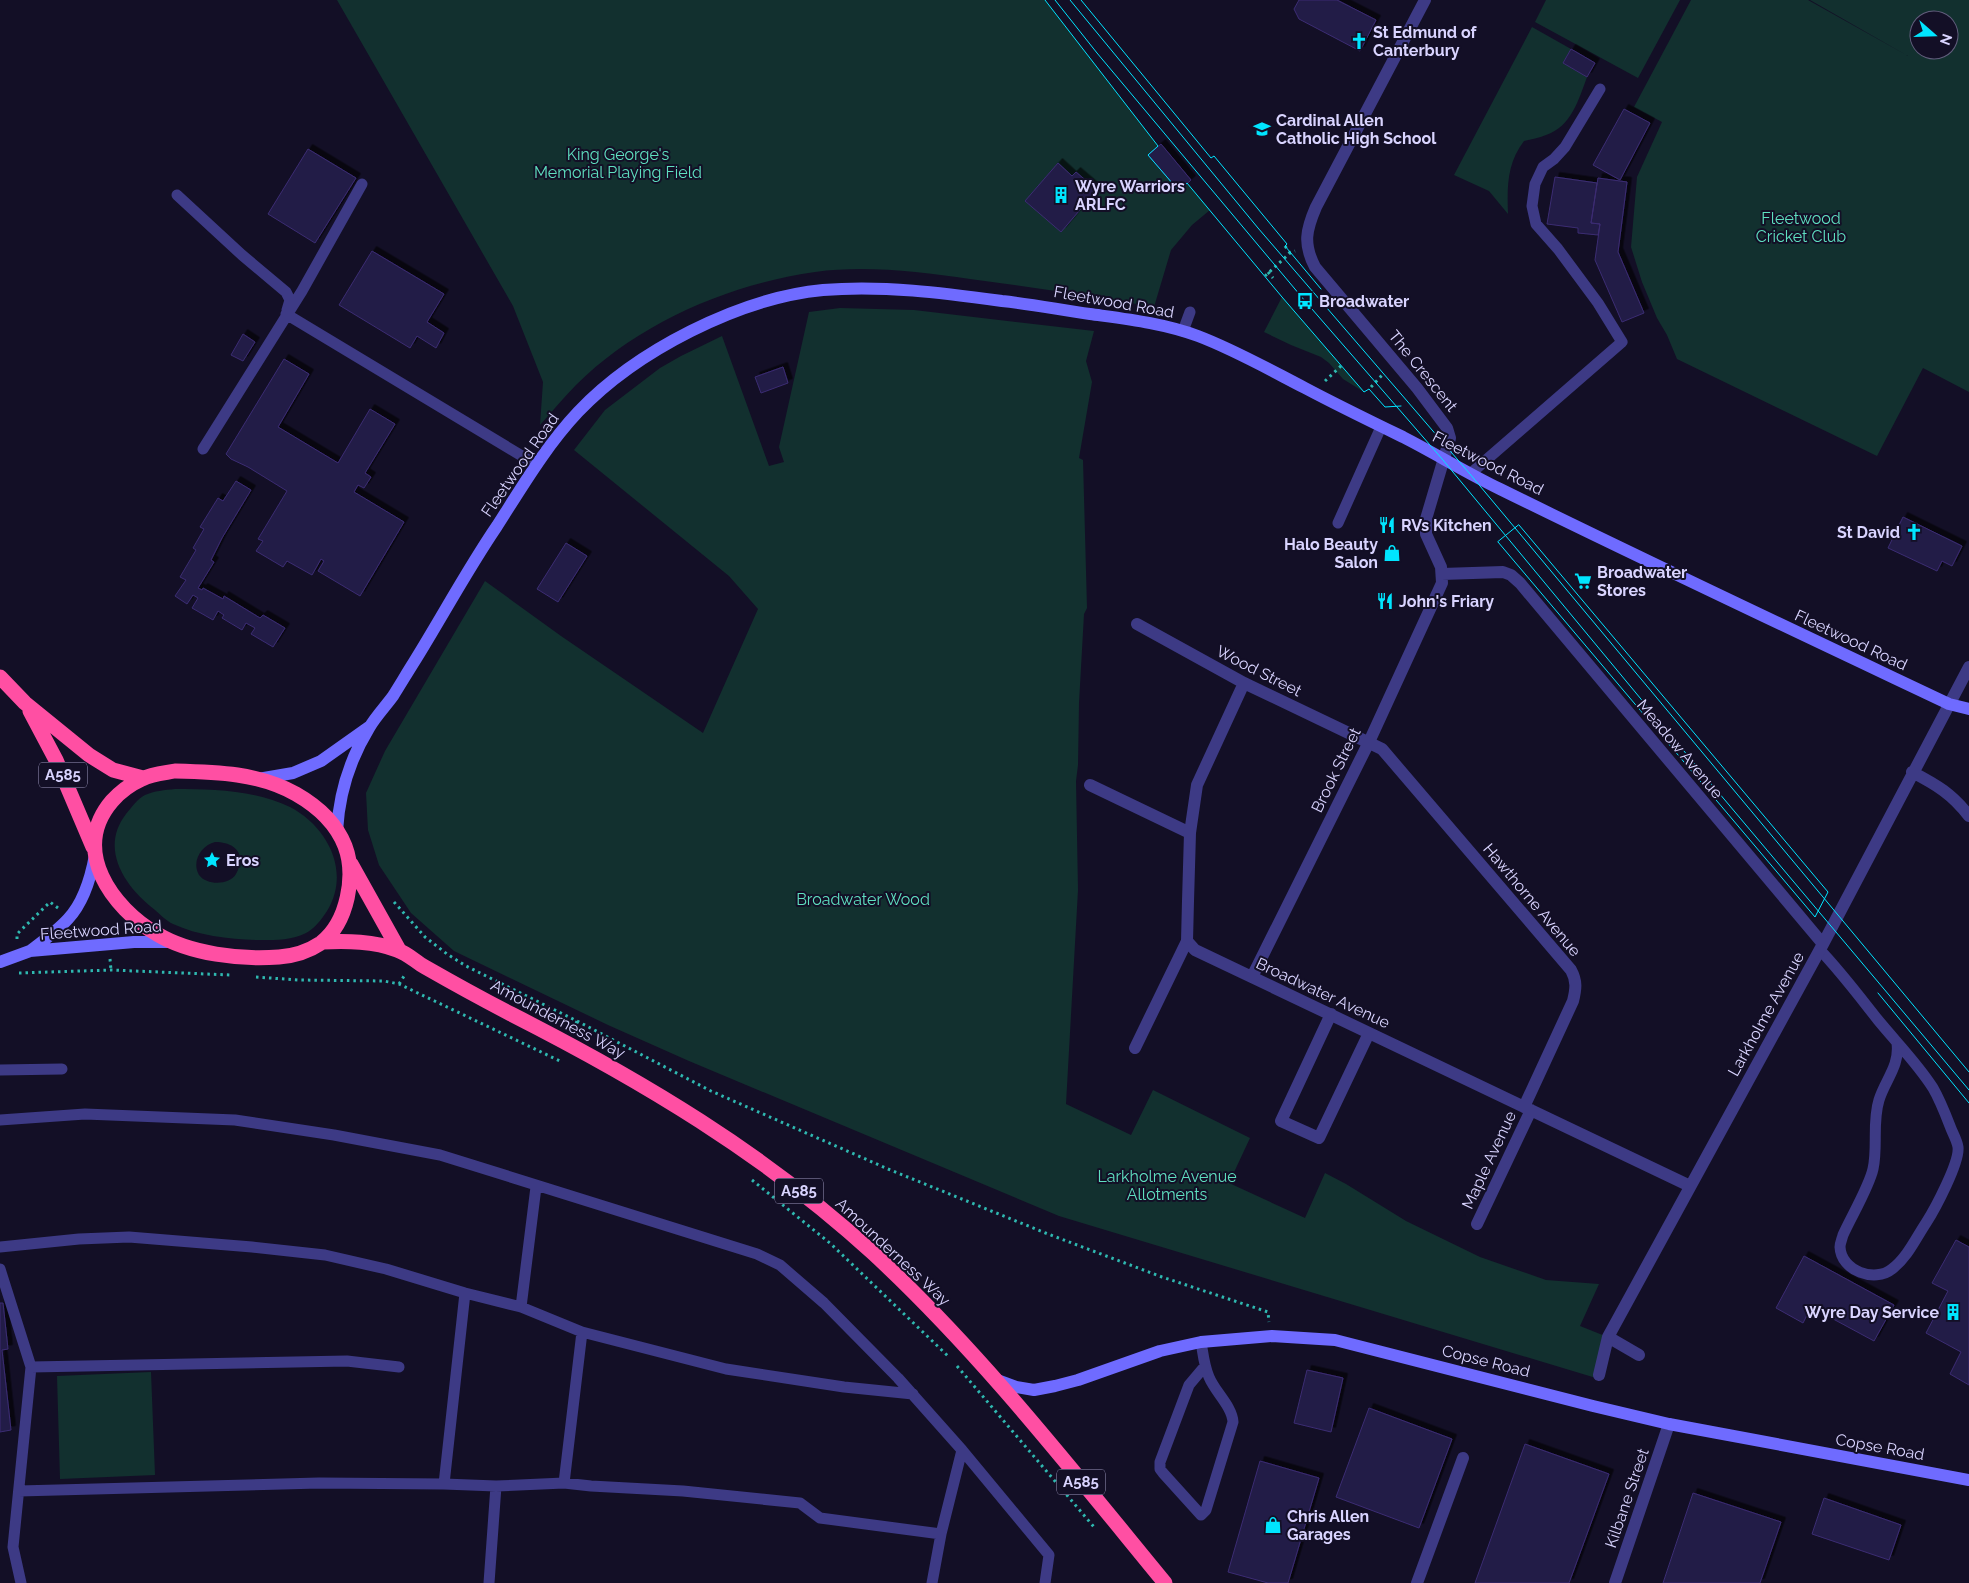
<svg xmlns="http://www.w3.org/2000/svg" width="1969" height="1583" font-family="Raleway,sans-serif">
	<defs>
		<filter id="shadow"><feDropShadow dx="4.5" dy="-4.5" stdDeviation="0" flood-color="#0009"/></filter>
	</defs>
	<rect width="100%" height="100%" fill="#130f26"/>
	<path fill="#12302f" fill-rule="evenodd" d="M337,0H1045L1158,146L1148,155L1187,183L1210,210L1192,225L1171,250L1154,307C1092,296 1032,287 970,279C919,272 866,265 815,272C729,284 638,323 576,385C563,398 552,412 540,425L543,382L513,306Z
		M1546,0H1680L1638,78L1535,22Z
		M1691,0H1808L1908,56L1810,0H1969V392L1923,368L1877,456L1677,359L1667,335L1657,318L1642,282L1631,247L1637,177L1662,122L1634,107ZM1919,20H1949V50H1919Z
		M1532,27L1571,49L1563,63L1587,77C1579,99 1571,127 1546,135C1539,138 1531,139 1524,141C1507,163 1507,187 1508,214L1489,191L1454,175Z
		M1282,297L1364,392L1343,379L1329,363L1321,357L1291,345L1264,332Z
		M840,308L914,310L1094,331L1086,361L1092,382L1079,458L1083,460L1087,608L1084,614L1079,703L1078,765L1076,781L1078,890L1066,1104L1131,1135L1153,1090L1250,1138L1229,1183L1305,1218L1325,1173L1346,1184L1406,1221L1480,1257L1546,1280L1599,1284L1580,1326L1605,1336L1596,1378L1059,1216L689,1061L608,1025L454,951L411,913L379,865L368,830L366,793L385,751L485,581L561,636L703,733L758,609L729,576L574,450L605,410L660,368L681,356L722,336L769,466L784,462L779,447L809,312Z
		M175,789C212,789 255,790 290,807C328,827 351,872 327,911C322,919 314,929 306,933C293,940 276,940 262,940C233,940 199,936 173,924C166,921 160,914 155,910C125,887 99,849 126,814C132,807 137,799 145,795C154,791 165,790 175,789ZM215,842C235,842 247,854 236,874C230,885 207,886 199,875C191,861 202,845 215,842Z
		M151,1372L155,1475L60,1479L57,1376Z"/>
	<path fill="#241b47" stroke="#3b2d73" filter="url(#shadow)" d="M1299,0H1337L1376,20L1360,51L1299,19L1294,9Z
		M1571,49L1595,63L1587,77L1563,63Z
		M1624,109L1650,123L1620,180L1593,165Z
		M1161,144L1191,180L1179,191L1148,155Z
		M308,149L356,178L315,243L268,214Z
		M1058,163L1072,176L1076,172L1097,190L1061,232L1025,201Z
		M1555,177L1597,183L1591,223L1600,224L1598,235L1578,233V228L1547,224Z
		M1598,178L1627,182L1618,252L1644,313L1622,322L1595,260L1600,224L1591,223Z
		M372,251L444,294L427,322L444,333L436,348L417,336L410,348L339,305Z
		M243,334L255,342L243,361L231,355Z
		M284,359L309,374L278,427L338,463L370,409L395,424L365,473L371,477L364,488L358,485L354,492L404,522L360,596L318,571L324,561L321,559L312,575L287,561L283,567L256,551L263,541L258,539L287,491L248,467L231,459L226,454Z
		M783,367L788,383L761,393L755,377Z
		M236,481L251,490L222,538L211,560L214,562L198,588L202,590L203,588L223,599L224,596L260,618L263,615L285,628L273,647L251,634L255,628L246,623L242,630L222,618L224,615L218,611L213,620L192,608L198,598L193,595L187,604L175,596L186,580L180,577L196,550L193,548L204,529L200,527L218,498L223,501Z
		M1903,517L1962,546L1952,566L1942,561L1937,571L1888,548Z
		M566,543L587,556L558,602L537,589Z
		M1956,1240L1969,1247V1385L1950,1374L1961,1352L1926,1333L1948,1291L1932,1283Z
		M1804,1256L1894,1305L1874,1341L1811,1307L1803,1323L1776,1308Z
		M0,1303H3L8,1349L2,1350L11,1430L0,1432Z
		M1307,1370L1343,1378L1331,1432L1294,1423Z
		M1369,1408L1452,1439L1419,1528L1336,1497Z
		M1525,1444L1609,1474L1569,1583H1475Z
		M1260,1461L1319,1478L1288,1583H1268L1228,1572Z
		M1693,1493L1781,1522L1760,1583H1663Z
		M1824,1498L1901,1525L1889,1560L1812,1534Z"/>
	<g fill="none" stroke-linecap="round" stroke-linejoin="round">
		<path stroke="#2fb8b0" stroke-width="3" stroke-dasharray="2.5 4" stroke-linecap="butt" d="M1285,246L1290,253
			M1268,272L1273,278
			M1265,276L1290,253L1295,251
			M1325,381L1342,365
			M1371,387L1384,373
			M394,902L425,937L447,954L466,966L577,1021L574,1029
			M17,939V934L50,902L58,908
			M110,959L111,970
			M19,973L111,970L230,975
			M256,977L298,980L384,981L399,984L562,1062
			M399,984L406,973
			M577,1021L711,1091L888,1169L1048,1234L1162,1277L1268,1312L1269,1322
			M752,1180L831,1244L950,1358
			M957,1366L1094,1527"/>
		<path stroke="#3d3a85" stroke-width="11" d="M177,195L242,255L286,292L290,300L287,310
			M286,314L537,465
			M1183,331L1190,312
			M203,449L302,291L362,184
			M1470,474L1622,342L1598,303L1558,249L1536,224L1532,206L1535,184L1543,167L1554,159L1565,147L1600,89
			M1338,523L1381,427
			M1820,950C1841,972 1859,996 1878,1020C1896,1042 1918,1064 1933,1088C1940,1100 1945,1113 1950,1126C1952,1132 1957,1140 1958,1147C1960,1162 1935,1209 1926,1223C1916,1238 1907,1258 1892,1269C1875,1283 1841,1271 1840,1247C1840,1243 1842,1239 1843,1235C1851,1217 1869,1187 1873,1169C1878,1147 1872,1122 1879,1100C1885,1080 1900,1066 1897,1043
			M0,1070L62,1069
			M0,1120L85,1114L235,1120L334,1135L440,1155L757,1254L780,1265L824,1303L898,1378L962,1450L941,1534L932,1583
			M0,1247L79,1239L129,1237L252,1247L325,1255L386,1269L465,1293L521,1307L582,1332L726,1369L844,1387L913,1394
			M0,1269L31,1367L13,1547L21,1583
			M521,1307L536,1187
			M1201,1342C1203,1353 1204,1366 1209,1377C1215,1392 1232,1406 1233,1422L1206,1510L1201,1515L1163,1473L1160,1469V1462L1189,1385L1205,1366
			M31,1367L347,1361L399,1367
			M962,1450L1049,1555L1045,1583
			M564,1483L582,1332
			M444,1484L465,1293
			M19,1491L319,1483L444,1484L496,1486L564,1483L591,1486L683,1491L800,1503L820,1518L941,1534
			M489,1583L496,1486"/>
		<path stroke="#3d3a85" stroke-width="12" d="M1442,574L1503,572L1511,575L1520,583L1823,944
			M1137,624L1244,683L1382,749L1571,970C1577,981 1576,989 1573,1001L1524,1107
			M1244,683L1197,785L1190,833L1188,901L1187,941L1195,950L1690,1186
			M1912,772C1937,785 1952,794 1969,816
			M1090,785L1190,833
			M1252,977L1369,742L1442,583L1441,567L1426,534V519L1450,438L1447,428L1417,388L1315,267C1303,244 1306,230 1316,207L1425,0
			M1331,1014L1281,1121L1319,1138L1369,1033
			M1135,1048L1187,941
			M1477,1224L1531,1110
			M1608,1337L1639,1355
			M1599,1375L1608,1337L1823,944L1969,667
			M1417,1583L1463,1458
			M1615,1583L1669,1424"/>
		<path stroke="#6f6bff" stroke-width="12" d="M258,779L293,773L321,761L369,727
			M337,831C339,795 350,759 369,728C376,716 385,707 393,696C400,685 407,673 414,662C442,617 467,570 497,526C522,487 546,446 578,412C636,351 739,298 823,290C883,285 943,293 1002,301C1031,304 1061,310 1090,314C1126,319 1163,323 1198,336C1235,350 1270,370 1305,388C1337,405 1370,421 1403,437C1436,454 1467,473 1500,489C1648,562 1799,633 1949,704L1969,709
			M30,951C43,941 57,931 68,919C84,902 91,877 95,855
			M0,962L30,951L134,942H173
			M997,1380L1016,1387L1034,1390L1055,1386L1078,1380L1160,1351L1201,1342L1272,1336L1335,1340L1593,1406L1669,1424L1969,1480"/>
		<path stroke="#ff4fa3" stroke-width="15" d="M0,677L25,703L89,755L113,770L143,778
			M30,711L56,760L93,847
			M175,771C217,772 259,773 296,794C317,806 336,823 345,846C356,875 348,922 321,943C309,951 293,956 279,957C241,960 190,954 157,934C112,908 70,850 112,801C120,792 131,784 142,779C152,774 165,773 175,771Z
			M351,864L399,950
			M322,942C347,941 374,941 397,950C407,953 416,962 425,967C453,983 482,999 511,1014C641,1080 765,1154 873,1253C981,1353 1072,1470 1165,1583"/>
		<path stroke="#00e5ff" stroke-width="1" d="M1045,0L1158,146L1148,155L1179,191L1187,183L1282,297L1364,392L1369,389L1385,407L1401,406
			M1055,0L1097,53L1305,301L1443,460L1708,780L1969,1090
			M1070,0L1258,228L1470,474L1969,1072
			M1081,0L1211,158L1214,156L1287,244L1285,246L1321,289
			M1519,525L1828,892L1815,917L1498,542Z
			M1878,993L1969,1103"/>
	</g>
	<defs>
		<g id="church-bare" transform="scale(1.35)"><path d="M-1.2-6h2.4v3.5h3.3v2.4h-3.3V6h-2.4V-.1h-3.3v-2.4h3.3Z" fill="#00e5ff" stroke="#130f26" stroke-width="2.5" paint-order="stroke"/></g>
		<g id="school-bare" transform="scale(1.35)"><path d="M0-5L7-2L0 1L-7-2ZM-4 1L0 2.5L4 1V4Q0 6-4 4Z" fill="#00e5ff" stroke="#130f26" stroke-width="2.5" paint-order="stroke"/></g>
		<g id="building-bare" transform="scale(1.35)"><path d="M-4-6H4V6H1V3H-1V6H-4ZM-2.5-4.3h1.7v1.8h-1.7ZM.8-4.3h1.7v1.8H.8ZM-2.5-1h1.7V.8h-1.7ZM.8-1h1.7V.8H.8Z" fill="#00e5ff" stroke="#130f26" stroke-width="2.5" paint-order="stroke"/></g>
		<g id="bus-bare" transform="scale(1.35)"><path d="M-5-6H5V4H4V6H2V4H-2V6H-4V4H-5ZM-3.5-4V0h7V-4ZM-3.5 1.2v1.5H-2V1.2ZM2 1.2v1.5H3.5V1.2Z" fill="#00e5ff" stroke="#130f26" stroke-width="2.5" paint-order="stroke"/></g>
		<g id="restaurant-bare" transform="scale(1.35)"><path d="M-5-6h1v4h1v-4h1v4h1v-4h1v5L-1.5 .5V6h-2V.5L-5-1ZM5-6V6H3V1.5H1.5Q1.5-4 5-6Z" fill="#00e5ff" stroke="#130f26" stroke-width="2.5" paint-order="stroke"/></g>
		<g id="shop-bare" transform="scale(1.35)"><path d="M-5-2.5h2.3a2.7 3.5 0 0 1 5.4 0H5L5.5 6h-11ZM-1.5-2.5h3a1.5 2.3 0 0 0-3 0Z" fill="#00e5ff" stroke="#130f26" stroke-width="2.5" paint-order="stroke"/></g>
		<g id="supermarket-bare" transform="scale(1.35)"><path d="M-6-5.5h2.5l.6 2H6L4.5 2H-2.5L-4.4-4H-6ZM-1.5 3.2a1.3 1.3 0 1 0 .1 0ZM3 3.2a1.3 1.3 0 1 0 .1 0Z" fill="#00e5ff" stroke="#130f26" stroke-width="2.5" paint-order="stroke"/></g>
		<g id="sight-bare" transform="scale(1.35)"><path d="M0-6L1.8-2.2L6-1.7L2.9 1.2L3.7 5.4L0 3.3L-3.7 5.4L-2.9 1.2L-6-1.7L-1.8-2.2Z" fill="#00e5ff" stroke="#130f26" stroke-width="2.5" paint-order="stroke"/></g>
	</defs>
	<g fill-rule="evenodd">
		<use href="#church-bare" x="1359" y="41"/>
		<use href="#school-bare" x="1262" y="129"/>
		<use href="#building-bare" x="1061" y="195"/>
		<use href="#bus-bare" x="1305" y="301"/>
		<use href="#restaurant-bare" x="1387" y="525"/>
		<use href="#church-bare" x="1914" y="532"/>
		<use href="#shop-bare" x="1392" y="553"/>
		<use href="#supermarket-bare" x="1583" y="581"/>
		<use href="#restaurant-bare" x="1385" y="601"/>
		<use href="#sight-bare" x="212" y="860"/>
		<use href="#building-bare" x="1953" y="1312"/>
		<use href="#shop-bare" x="1273" y="1525"/>
	</g>
	<g text-anchor="middle" dominant-baseline="central" stroke-width="4" stroke-linejoin="round" paint-order="stroke">
		<g fill="#130f26" stroke="#9e99be" stroke-width="1">
			<rect x="39" y="762.5" width="48" height="25" rx="4"/>
			<rect x="775" y="1178.5" width="48" height="25" rx="4"/>
			<rect x="1057" y="1469.5" width="48" height="25" rx="4"/>
		</g>
		<g font-size="15" font-weight="bold" fill="#d9d4ff">
			<text x="63" y="775">A585</text>
			<text x="799" y="1191">A585</text>
			<text x="1081" y="1482">A585</text>
		</g>
		<g font-size="16" font-weight="bold" fill="#d9d4ff" stroke="#130f26" text-anchor="start">
			<text x="1373" y="32">St Edmund of<tspan x="1373" dy="18">Canterbury</tspan></text>
			<text x="1276" y="120">Cardinal Allen<tspan x="1276" dy="18">Catholic High School</tspan></text>
			<text x="1075" y="186">Wyre Warriors<tspan x="1075" dy="18">ARLFC</tspan></text>
			<text x="1319" y="301">Broadwater</text>
			<text x="1401" y="525">RVs Kitchen</text>
			<text x="1900" y="532" text-anchor="end">St David</text>
			<text x="1378" y="544" text-anchor="end">Halo Beauty<tspan x="1378" dy="18">Salon</tspan></text>
			<text x="1597" y="572">Broadwater<tspan x="1597" dy="18">Stores</tspan></text>
			<text x="1399" y="601">John's Friary</text>
			<text x="226" y="860">Eros</text>
			<text x="1939" y="1312" text-anchor="end">Wyre Day Service</text>
			<text x="1287" y="1516">Chris Allen<tspan x="1287" dy="18">Garages</tspan></text>
		</g>
		<g font-size="16" fill="#5fe0c0" stroke="#130f26">
			<text x="618" y="154">King George's<tspan x="618" dy="18">Memorial Playing Field</tspan></text>
			<text x="1801" y="218">Fleetwood<tspan x="1801" dy="18">Cricket Club</tspan></text>
			<text x="863" y="899">Broadwater Wood</text>
			<text x="1167" y="1176">Larkholme Avenue<tspan x="1167" dy="18">Allotments</tspan></text>
		</g>
		<g font-size="16" fill="#d9d4ff" stroke="#130f26">
			<text transform="translate(1114 302) rotate(10)">Fleetwood Road</text>
			<text transform="translate(1423 371) rotate(51)">The Crescent</text>
			<text transform="translate(1488 463) rotate(27)">Fleetwood Road</text>
			<text transform="translate(520 465) rotate(-55)">Fleetwood Road</text>
			<text transform="translate(1851 640) rotate(25)">Fleetwood Road</text>
			<text transform="translate(1259 671) rotate(27)">Wood Street</text>
			<text transform="translate(1680 749) rotate(50)">Meadow Avenue</text>
			<text transform="translate(1336 770) rotate(-64)">Brook Street</text>
			<text transform="translate(1532 900) rotate(50)">Hawthorne Avenue</text>
			<text transform="translate(101 930) rotate(-4)">Fleetwood Road</text>
			<text transform="translate(1323 993) rotate(25)">Broadwater Avenue</text>
			<text transform="translate(1766 1014) rotate(-61)">Larkholme Avenue</text>
			<text transform="translate(558 1019) rotate(28)">Amounderness Way</text>
			<text transform="translate(1489 1160) rotate(-65)">Maple Avenue</text>
			<text transform="translate(893 1252) rotate(43)">Amounderness Way</text>
			<text transform="translate(1486 1361) rotate(14)">Copse Road</text>
			<text transform="translate(1880 1447) rotate(10)">Copse Road</text>
			<text transform="translate(1627 1498) rotate(-71)">Kilbane Street</text>
		</g>
	</g>
	<g transform="translate(1934 35) rotate(110)"><circle r="24" fill="#130f26" stroke="#625e7d"/>
	<path d="M0-4L9 19L0 12L-9 19Z" fill="#00e5ff"/>
	<text y="-8" font-size="14" font-weight="bold" text-anchor="middle" fill="#d9d4ff">N</text>
	</g>
</svg>
